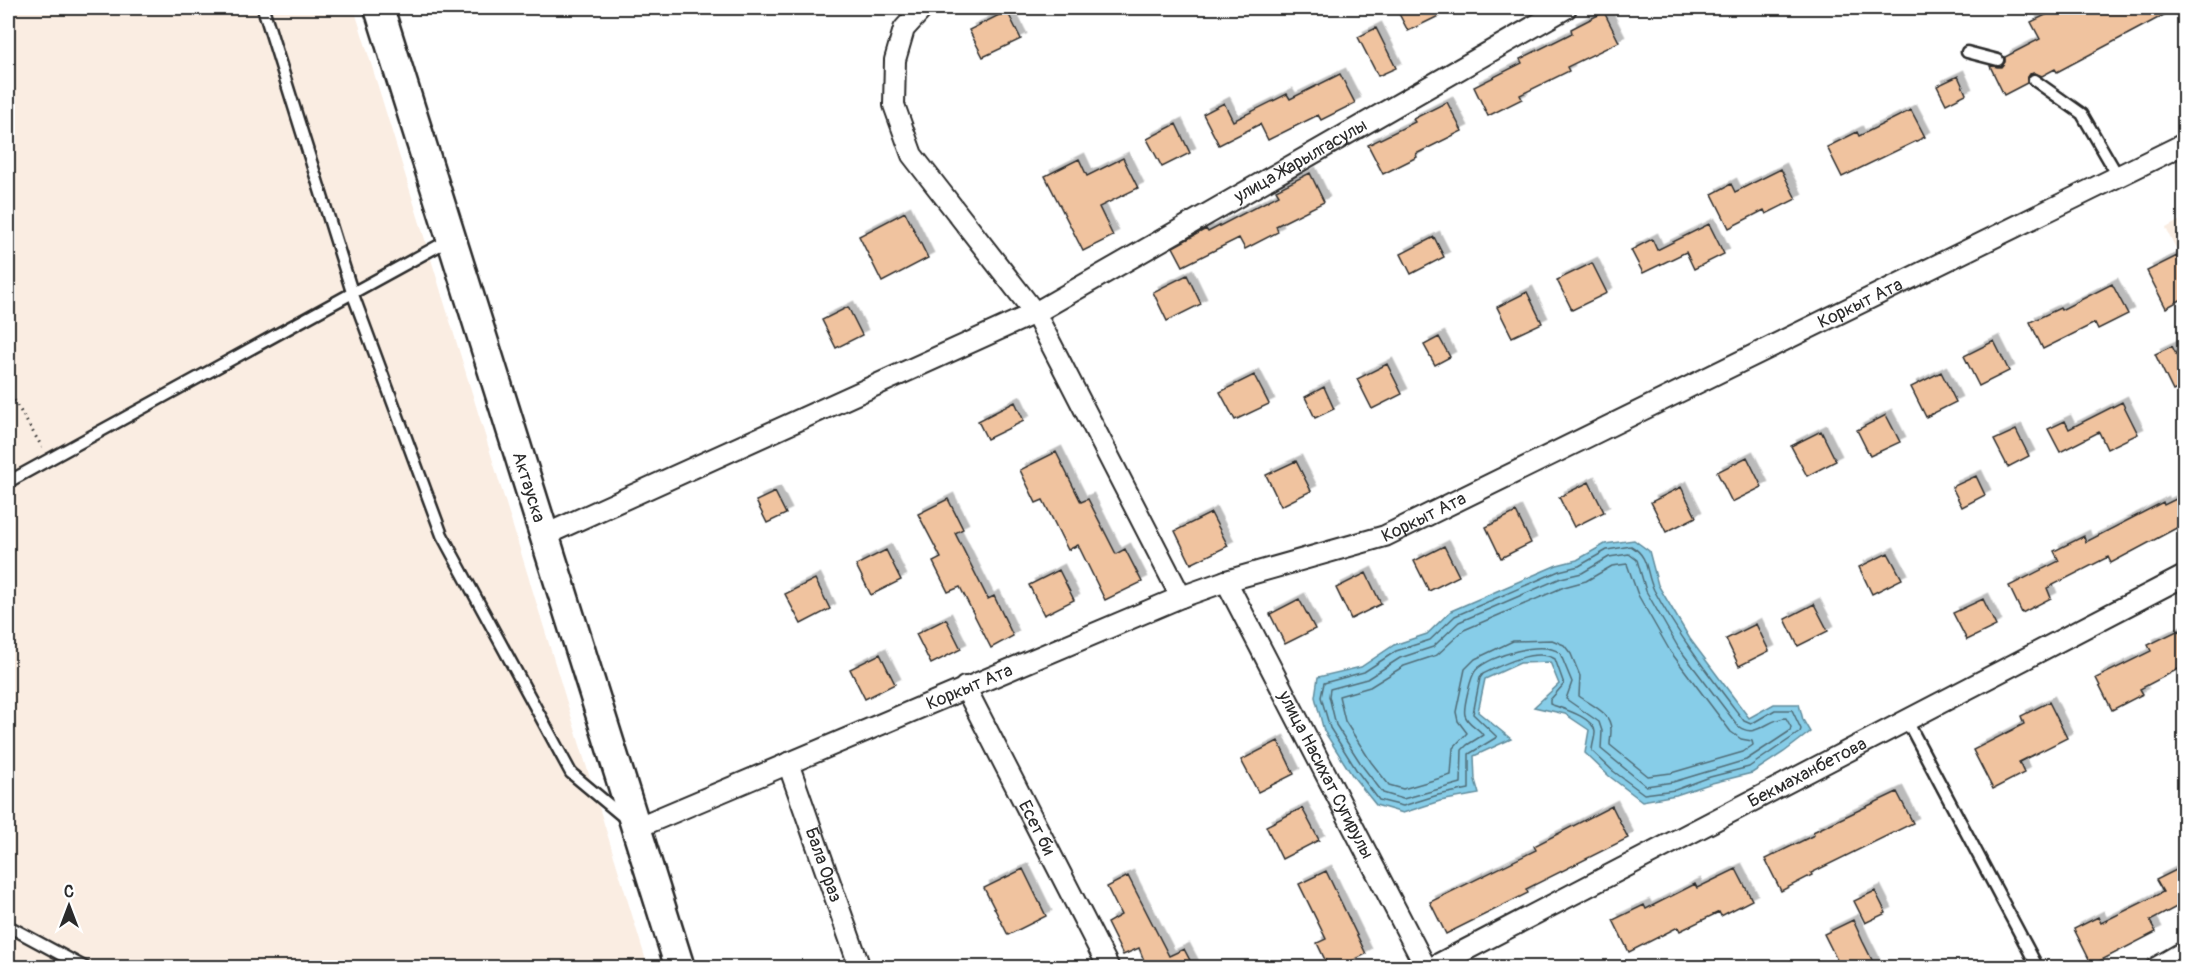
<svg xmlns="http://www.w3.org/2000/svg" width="2192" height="975" font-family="Pangolin,sans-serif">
	<defs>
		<filter id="shadow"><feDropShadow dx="5.5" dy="-5.5" stdDeviation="0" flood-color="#0004"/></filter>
	</defs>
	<rect width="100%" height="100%" fill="#fff"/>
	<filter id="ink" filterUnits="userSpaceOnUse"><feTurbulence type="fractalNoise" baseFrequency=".0167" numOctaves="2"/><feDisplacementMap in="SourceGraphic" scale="12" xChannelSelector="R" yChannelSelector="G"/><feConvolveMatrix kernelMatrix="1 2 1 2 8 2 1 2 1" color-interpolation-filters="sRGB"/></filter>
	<g filter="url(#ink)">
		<path fill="#faede2" d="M8,8H354L648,967H8Z
			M2184,218V265L2166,228Z"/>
		<path fill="#87cde8" stroke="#628c9c" stroke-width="1.5" d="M1634,540L1649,551L1658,585L1690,639L1749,718L1774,704H1799L1803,720L1810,732L1784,752L1752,773L1712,783L1676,795L1642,801L1609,776L1585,753L1589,730L1565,714L1534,707L1559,684L1550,662L1520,663L1485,679L1478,712L1511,739L1474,756L1475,780L1479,794L1440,801L1403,813L1376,805L1352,775L1324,731L1315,697L1318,677L1361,667L1394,645L1427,634L1451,611L1557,565L1577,560L1605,544Z"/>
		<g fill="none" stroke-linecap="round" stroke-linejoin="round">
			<path stroke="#506c77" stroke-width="1.5" d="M1631,546C1650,557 1645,572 1654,590C1679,637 1712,679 1744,721L1751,724L1775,710H1792L1801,729L1800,732L1749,767L1710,777L1675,790L1644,794L1613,771L1592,751C1592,745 1595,738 1595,732C1594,717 1560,708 1550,704V700L1564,684L1555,659C1536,647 1501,665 1483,674L1480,678L1473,714L1497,737L1469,754V789L1438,795L1403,806L1379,800L1357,771L1330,728L1321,697L1324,683L1364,672L1396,651L1430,640L1455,616L1559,571L1579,566L1607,550Z
				M1629,554L1637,560L1646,591L1678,647L1738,726C1755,740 1769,718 1786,718L1791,727L1790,731L1746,760L1673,782L1646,786L1601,749L1602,731L1599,722L1566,699L1572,682L1560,653C1542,640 1491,655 1476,670C1471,675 1463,708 1465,715C1467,724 1479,728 1483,735L1467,745L1462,750L1461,783L1403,799L1383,793L1363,767L1336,725L1329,696L1330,689L1367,679L1400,658L1433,647L1459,622L1561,578L1582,573L1609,557Z
				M1627,564L1638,595L1670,651L1731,732L1741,739L1752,741L1753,745L1743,752L1671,773L1648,776L1610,745C1610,740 1611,735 1611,730C1611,712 1591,705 1579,696L1580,676L1571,654L1564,645L1552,640L1513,641L1475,659L1465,669L1456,712L1458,721L1467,733L1453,748L1451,775L1403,789L1389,785L1371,762L1345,721L1339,696L1370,687L1404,666L1437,655L1464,630L1564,587L1586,581L1612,566Z"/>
		</g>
		<path fill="#f0c39f" stroke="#2b2b2b" stroke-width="1.5" filter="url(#shadow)" d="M1396,8H1455L1408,31Z
			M2060,8H2177L2057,72L2055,69L2042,76L2035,73L2030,74L2027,79V83L2004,95L1990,66L2001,67L2005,62V57L2040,39L2031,22Z
			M1007,11L1021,39L983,57L969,30Z
			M1604,12L1619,42L1567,67L1569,71L1520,95L1522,99L1488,116L1474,87L1522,63L1520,59L1572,33L1571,29Z
			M1376,28L1396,68L1378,76L1358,37Z
			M1340,74L1355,103L1321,120L1318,115L1268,140L1260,124L1219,145L1203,114L1224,103L1233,121L1287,94L1290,99Z
			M1958,76L1966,94L1946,104L1937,86Z
			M1447,102L1462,131L1416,154L1417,157L1383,174L1368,145L1415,122L1413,119Z
			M1911,110L1925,137L1842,177L1827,147L1857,132L1859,136Z
			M1176,124L1190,153L1162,167L1147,139Z
			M1123,158L1138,188L1099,207L1113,236L1083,251L1045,176L1079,159L1087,176Z
			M1781,169L1796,199L1766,214L1764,210L1729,228L1712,194L1731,184L1735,192Z
			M1310,173L1324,202L1276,226L1278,232L1245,249L1239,238L1183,266L1173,247L1206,229L1208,232L1279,195L1276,190Z
			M905,212L928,258L882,282L859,236Z
			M1709,224L1724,254L1694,269L1686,252L1643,273L1631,250L1652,239L1657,250Z
			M1434,237L1444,257L1411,274L1401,254Z
			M2177,256L2184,271V298L2166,308L2147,271Z
			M1592,263L1607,293L1572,310L1557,280Z
			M1187,275L1201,304L1167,321L1153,292Z
			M2112,284L2128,314L2098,329L2095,323L2043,349L2030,322L2060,308L2061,310Z
			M1527,292L1542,323L1512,337L1497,307Z
			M848,307L862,335L836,348L822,320Z
			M1439,337L1450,357L1435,365L1424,345Z
			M1994,341L2009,371L1979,386L1964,356Z
			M2172,346L2184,371V386L2173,391L2155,354Z
			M1387,364L1402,394L1372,409L1357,379Z
			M1941,372L1956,402L1926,417L1911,387Z
			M1254,375L1269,404L1235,420L1220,392Z
			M1324,387L1334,409L1315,418L1305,397Z
			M1015,402L1024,421L987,439L978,421Z
			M2122,402L2138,434L2107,449L2099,432L2060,452L2048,429L2065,421L2069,429Z
			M1886,415L1900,442L1870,456L1857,430Z
			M2016,430L2029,456L2008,467L1994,440Z
			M1821,431L1836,461L1807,476L1791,446Z
			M1056,452L1081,502L1088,499L1116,554L1125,549L1142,582L1105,600L1078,545L1068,550L1043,500L1036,503L1020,470Z
			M1747,457L1762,487L1732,502L1717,472Z
			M1296,461L1311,491L1281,506L1266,475Z
			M1976,476L1985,495L1962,507L1952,487Z
			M1589,482L1604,512L1574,527L1559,497Z
			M1681,487L1696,517L1666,532L1651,502Z
			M775,492L786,514L767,523L756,501Z
			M2184,495V524L2111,563L2108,557L2047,588L2051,598L2022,613L2009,586L2059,561L2054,551L2084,536L2086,542L2163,502L2164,505Z
			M948,499L963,529L955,533L988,599L994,596L1013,636L991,648L960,587L948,592L933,562L941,558L918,514Z
			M1516,512L1531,543L1501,558L1486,527Z
			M1211,513L1228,546L1191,564L1175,531Z
			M1444,546L1459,576L1429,591L1414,561Z
			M886,550L901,580L871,595L856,565Z
			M1888,553L1902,579L1872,594L1859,567Z
			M1059,570L1074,600L1044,615L1029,585Z
			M1366,573L1381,604L1351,619L1336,588Z
			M815,579L830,609L801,624L785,594Z
			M1299,599L1315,629L1285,644L1270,614Z
			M1983,599L1996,626L1967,640L1953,613Z
			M1814,604L1828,631L1798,646L1785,619Z
			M946,619L961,649L931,664L916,634Z
			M1756,624L1769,651L1739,666L1726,639Z
			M2179,630L2184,641V666L2140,689L2143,694L2112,710L2096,678L2151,651L2148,645Z
			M880,654L895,684L865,699L850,669Z
			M2049,702L2067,738L2019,762L2024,773L1993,789L1973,750L2024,724L2021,716Z
			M1278,741L1294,774L1258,792L1241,760Z
			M1897,792L1913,823L1811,873L1812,875L1781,891L1765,859L1814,835L1813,832Z
			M1612,806L1628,838L1526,889L1528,893L1446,934L1430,902L1536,850L1534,846Z
			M1302,808L1319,840L1282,859L1266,826Z
			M2180,868L2184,877V903L2150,921L2156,932L2092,965L2074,929L2098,917L2101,923L2163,892L2156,880Z
			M1023,869L1046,916L1008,935L984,888Z
			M1736,869L1752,900L1721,916L1719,912L1680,931L1678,927L1629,952L1613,920L1644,905L1646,909L1695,884L1697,888Z
			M1326,871L1366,954L1338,968H1329L1317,943L1326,939L1299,884Z
			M1128,876L1169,956L1184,949L1194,968H1147L1139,948L1123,955L1107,923L1121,915L1107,887Z
			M1875,891L1886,913L1865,923L1854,901Z
			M1853,920L1863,942L1876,968H1841L1824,934Z"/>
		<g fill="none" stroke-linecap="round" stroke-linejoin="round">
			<g stroke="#2b2b2b" stroke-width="15">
				<path id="service" d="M263,8L352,292L442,535L571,773L626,819
					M1967,52L1998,60
					M2034,80L2082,114L2118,176
					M8,482L449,240
					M1906,719L2038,968
					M8,926L86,968"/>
			</g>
			<g stroke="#2b2b2b" stroke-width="24">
				<g id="minor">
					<path d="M923,8L904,29L895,60L894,105L912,155L1035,313L1181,597"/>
					<path id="s1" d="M545,535L1035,313L1566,8"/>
					<path id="s2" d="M1226,581L1426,968"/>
					<path id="s3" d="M965,687L1109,968"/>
					<path id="s4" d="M788,763L860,968"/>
					<path id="s5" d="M636,828L1181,597L1226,581L1385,536L2184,144"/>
					<path id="s6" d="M1431,968L2184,576"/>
					<path d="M2156,968L2184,952"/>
				</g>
			</g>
			<g stroke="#2b2b2b" stroke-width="33">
				<g id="secondary">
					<path id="s7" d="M379,8L680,968"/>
				</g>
			</g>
			<path stroke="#2b2b2b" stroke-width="3" stroke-dasharray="1.5 4.5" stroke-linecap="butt" d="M8,390L42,447"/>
			<use href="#service" stroke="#fff" stroke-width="10"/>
			<use href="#minor" stroke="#fff" stroke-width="20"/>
			<use href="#secondary" stroke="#fff" stroke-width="28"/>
		</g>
	</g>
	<g text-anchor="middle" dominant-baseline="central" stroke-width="4.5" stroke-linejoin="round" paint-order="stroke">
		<g font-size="18" fill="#2b2b2b" stroke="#fff">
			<text stroke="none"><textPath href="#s1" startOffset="844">улица Жарылгасулы</textPath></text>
			<text stroke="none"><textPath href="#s5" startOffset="1334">Коркыт Ата</textPath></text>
			<text stroke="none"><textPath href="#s7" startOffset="502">Актауска</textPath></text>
			<text stroke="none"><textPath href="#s5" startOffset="848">Коркыт Ата</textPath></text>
			<text stroke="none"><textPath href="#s5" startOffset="362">Коркыт Ата</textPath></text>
			<text stroke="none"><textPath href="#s6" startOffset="424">Бекмаханбетова</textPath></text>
			<text stroke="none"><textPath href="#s2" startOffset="218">улица Насихат Сугирулы</textPath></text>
			<text stroke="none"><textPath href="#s3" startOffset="158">Есет би</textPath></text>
			<text stroke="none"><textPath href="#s4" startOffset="108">Бала Ораз</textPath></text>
		</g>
	</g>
	<rect width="2192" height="975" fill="none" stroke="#fff" stroke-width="30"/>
	<rect x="15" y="15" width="2162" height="945" fill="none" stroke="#2b2b2b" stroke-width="2" filter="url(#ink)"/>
	<g transform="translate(69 906)" stroke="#ffffff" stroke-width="4.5" paint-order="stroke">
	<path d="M0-4.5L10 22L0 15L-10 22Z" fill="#2b2b2b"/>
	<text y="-9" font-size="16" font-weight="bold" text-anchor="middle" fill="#2b2b2b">С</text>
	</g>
</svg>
